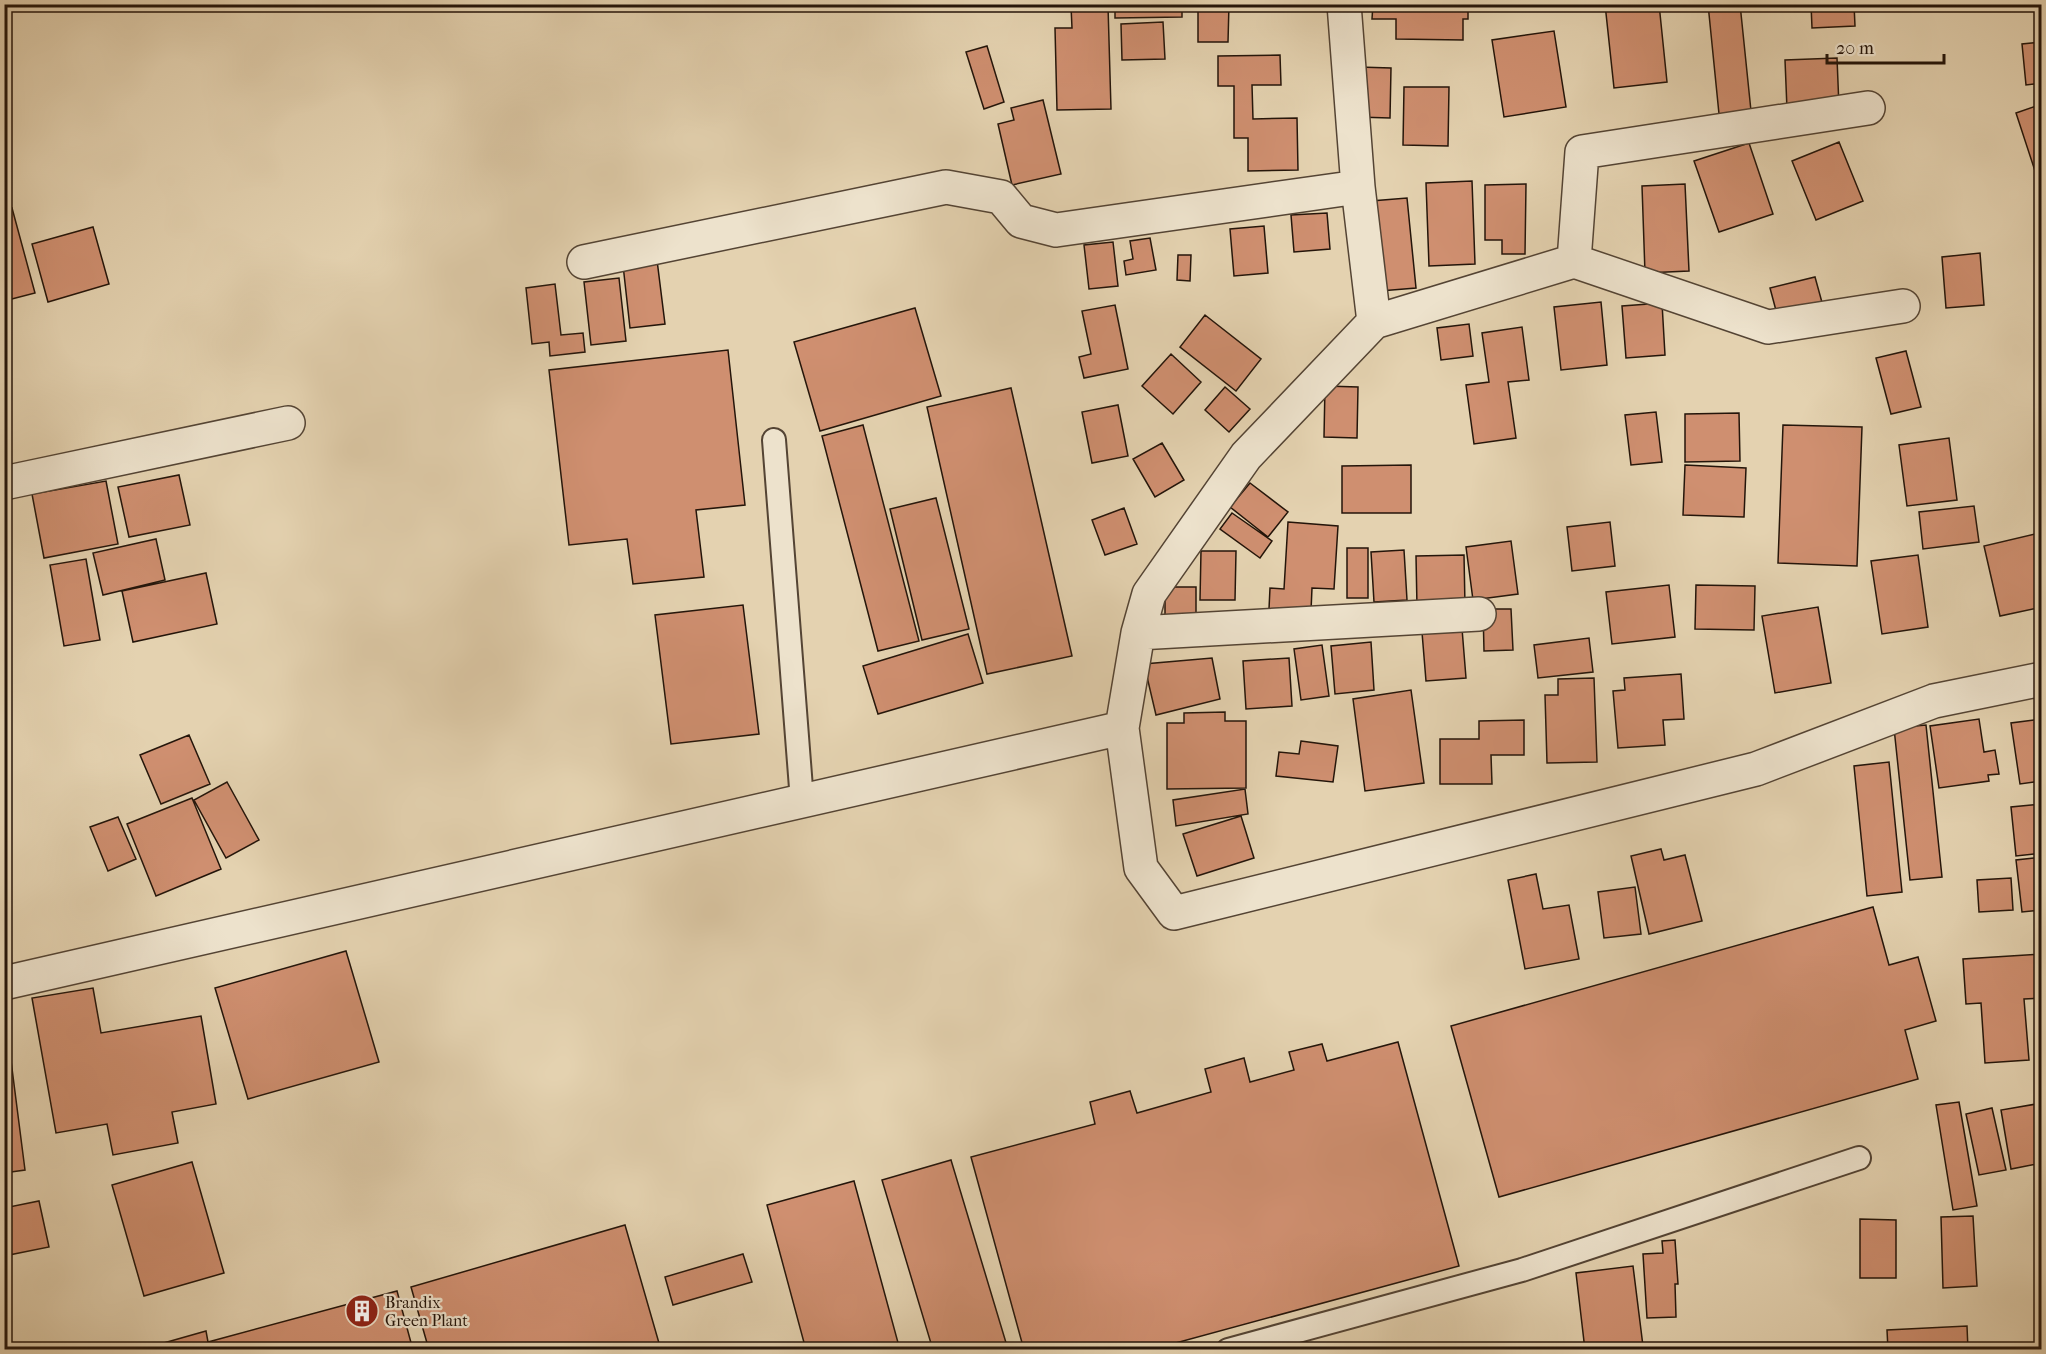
<svg xmlns="http://www.w3.org/2000/svg" width="2046" height="1354" font-family="'IM FELL French Canon',serif">
	<rect width="100%" height="100%" fill="#e4d2b0"/>
	<filter id="stains"><feTurbulence type="fractalNoise" baseFrequency=".00333" numOctaves="4"/><feColorMatrix values="0 0 0 0 .2 0 0 0 0 .09 0 0 0 0 .02 0 0 0 .5 -.17"/></filter>
	<radialGradient id="worn" r=".72"><stop offset=".6" stop-color="#630" stop-opacity="0"/><stop offset="1" stop-color="#630" stop-opacity=".3"/></radialGradient>
	<path fill="#cf8f70" stroke="#24150a" stroke-width="1.5" d="M1115,4H1182V17L1115,18Z
		M1198,4H1229L1228,42H1198Z
		M1373,4H1468V19H1463V40L1396,39V19H1372Z
		M1605,4H1659L1667,82L1614,88Z
		M1708,4H1740L1751,111L1719,114Z
		M1811,4H1854L1855,26L1812,28Z
		M1071,6H1108L1111,109L1057,110L1055,28H1072Z
		M1163,22L1165,59L1122,60L1121,24Z
		M1554,31L1566,107L1504,117L1492,40Z
		M2042,42V83L2026,85L2022,44Z
		M987,46L1004,102L984,109L966,52Z
		M1280,55L1281,85H1252L1253,119L1297,118L1298,170L1248,171V138H1234V86H1218V56Z
		M1837,58L1839,107L1787,109L1785,60Z
		M1358,67L1391,68L1390,118L1357,117Z
		M1404,87H1449L1448,146L1403,145Z
		M1043,100L1061,174L1012,185L998,124L1014,120L1011,108Z
		M2042,104V169L2035,171L2016,113Z
		M1839,142L1863,201L1816,220L1792,161Z
		M1749,143L1773,214L1719,232L1694,161Z
		M1472,181L1475,264L1429,266L1426,183Z
		M1526,184L1525,254H1502V240H1485V185Z
		M1685,184L1689,271L1645,273L1642,186Z
		M1407,198L1416,288L1380,291L1371,201Z
		M12,208L35,293L4,301V210Z
		M1327,213L1330,249L1294,252L1291,215Z
		M1264,226L1268,273L1234,276L1230,229Z
		M93,227L109,284L48,302L32,244Z
		M1150,238L1156,270L1126,275L1124,261L1133,259L1130,241Z
		M1113,242L1118,286L1089,289L1084,245Z
		M656,252L665,324L630,328L622,256Z
		M1980,253L1984,305L1946,308L1942,257Z
		M1178,255H1191L1190,281L1177,280Z
		M1815,277L1823,306L1778,318L1770,288Z
		M619,278L626,341L591,345L584,282Z
		M555,284L561,335L583,333L585,352L550,356L549,342L532,344L526,288Z
		M1601,302L1607,365L1561,370L1554,307Z
		M1662,303L1665,355L1626,358L1622,306Z
		M1115,305L1128,369L1084,378L1079,357L1091,354L1082,311Z
		M915,308L941,396L820,431L794,342Z
		M1205,315L1261,359L1236,391L1180,347Z
		M1469,324L1473,356L1441,360L1437,328Z
		M1522,327L1529,380L1508,382L1516,438L1474,444L1466,385L1489,382L1482,333Z
		M728,350L745,505L696,510L704,577L633,584L627,539L569,545L549,370Z
		M1906,351L1921,407L1891,414L1876,358Z
		M1171,354L1201,382L1173,414L1142,386Z
		M1325,386L1358,387L1357,438L1324,437Z
		M1225,387L1250,409L1229,432L1205,410Z
		M1011,388L1072,656L987,674L927,407Z
		M1118,405L1128,456L1092,463L1082,412Z
		M1656,412L1662,462L1631,465L1625,415Z
		M1739,413L1740,461L1685,462V414Z
		M863,425L919,641L878,651L822,436Z
		M1783,425L1862,427L1857,566L1778,563Z
		M1949,438L1957,500L1907,506L1899,445Z
		M1162,443L1184,480L1155,497L1133,459Z
		M1411,465V513H1342V466Z
		M1685,465L1746,468L1744,517L1683,515Z
		M179,475L190,525L129,537L118,487Z
		M106,481L118,544L44,558L32,494Z
		M1250,483L1288,512L1268,537L1230,507Z
		M936,498L969,629L922,640L890,509Z
		M1974,506L1979,542L1923,549L1919,512Z
		M1124,508L1137,544L1105,555L1092,520Z
		M1232,513L1272,541L1260,558L1220,529Z
		M1288,522L1338,526L1334,589L1312,588L1311,611L1269,609L1270,588L1284,589Z
		M1610,522L1615,566L1572,571L1567,527Z
		M2035,534L2042,562V607L2000,616L1984,546Z
		M156,539L165,580L103,595L93,553Z
		M1511,541L1518,594L1473,600L1466,547Z
		M1347,548H1368V598H1347Z
		M1404,550L1407,600L1374,602L1371,552Z
		M1201,551H1236L1235,600H1200Z
		M1464,555L1465,606L1417,607L1416,556Z
		M1918,555L1928,627L1882,634L1871,561Z
		M86,559L100,640L64,646L50,565Z
		M206,573L217,624L133,642L122,591Z
		M1669,585L1675,637L1612,644L1606,592Z
		M1696,585L1755,586L1754,630L1695,629Z
		M1165,587H1196V619H1165Z
		M743,605L759,734L671,744L655,615Z
		M1818,607L1831,683L1775,693L1762,616Z
		M1483,609H1511L1513,650L1484,651Z
		M1461,616L1466,678L1426,681L1421,620Z
		M968,634L983,683L878,714L863,666Z
		M1589,638L1593,672L1538,678L1534,645Z
		M1371,642L1374,690L1335,694L1331,646Z
		M1322,645L1329,696L1301,700L1294,649Z
		M1212,658L1220,699L1156,715L1144,664Z
		M1289,658L1292,706L1246,709L1243,661Z
		M1681,674L1684,719L1663,720L1665,745L1618,748L1613,691L1625,690L1624,678Z
		M1594,678L1597,762L1547,763L1545,695H1558V679Z
		M1411,690L1424,783L1365,791L1353,699Z
		M1225,712V721H1246V788L1167,789V723H1184V713Z
		M1979,719L1984,752L1995,750L1999,774L1988,775L1989,781L1939,788L1930,726Z
		M2042,719V781L2020,784L2011,723Z
		M1524,720V755H1491L1492,784H1440V739H1479V721Z
		M1926,725L1942,877L1910,880L1894,728Z
		M189,735L210,784L161,804L140,755Z
		M1301,741L1338,746L1333,782L1276,776L1279,752L1299,754Z
		M1889,762L1902,892L1867,896L1854,766Z
		M227,782L259,840L226,858L194,800Z
		M1245,789L1248,814L1176,826L1173,800Z
		M192,798L221,869L156,896L127,824Z
		M2042,804V853L2016,856L2011,807Z
		M1241,816L1254,858L1197,876L1183,834Z
		M118,817L136,859L108,871L90,827Z
		M1661,849L1664,860L1685,855L1702,921L1649,934L1631,856Z
		M2042,857V910L2022,912L2016,860Z
		M1536,874L1543,909L1569,905L1579,959L1525,969L1508,880Z
		M2011,878L2013,910L1979,912L1977,880Z
		M1635,887L1641,934L1604,938L1598,892Z
		M1873,907L1889,965L1918,957L1936,1021L1905,1030L1918,1079L1499,1197L1451,1026Z
		M346,951L379,1062L248,1099L215,988Z
		M2042,954V998L2024,999L2029,1060L1985,1063L1981,1003L1966,1004L1963,959Z
		M93,988L101,1033L201,1016L216,1104L172,1112L178,1143L113,1155L107,1124L56,1133L32,998Z
		M4,1006L25,1170L4,1173Z
		M1398,1042L1459,1266L1150,1350H1024L971,1157L1095,1124L1090,1102L1130,1091L1137,1113L1211,1092L1205,1069L1244,1058L1250,1082L1294,1070L1289,1052L1322,1044L1327,1061Z
		M1959,1102L1977,1206L1953,1210L1936,1105Z
		M2042,1103V1163L2011,1169L2001,1110Z
		M1992,1108L2006,1170L1979,1175L1966,1114Z
		M951,1160L1007,1346L993,1350H933L882,1180Z
		M192,1162L224,1273L144,1296L112,1185Z
		M854,1181L900,1350H806L767,1205Z
		M39,1201L49,1247L4,1256V1208Z
		M1973,1216L1977,1286L1943,1288L1941,1217Z
		M1860,1219L1896,1220V1278H1860Z
		M625,1225L661,1350H429L411,1287Z
		M1675,1240L1678,1284H1675L1676,1317L1647,1318L1643,1254L1663,1253L1662,1241Z
		M743,1254L752,1282L673,1305L665,1277Z
		M1633,1266L1643,1346L1616,1350H1585L1576,1273Z
		M397,1291L413,1350H139L206,1331L208,1342Z
		M1967,1326L1968,1350H1888L1887,1330Z"/>
	<g fill="none" stroke-linecap="round" stroke-linejoin="round">
		<g stroke="#544434" stroke-width="26">
			<path id="lane" d="M774,440L802,801
				M1228,1350L1522,1270L1859,1158"/>
		</g>
		<g stroke="#544434" stroke-width="36">
			<path id="street" d="M1344,4L1358,187L1374,322L1246,456L1149,594L1138,633L1122,728L1141,868L1174,913L1756,769L1934,701L2042,679
				M1574,261L1768,327L1903,306
				M584,262L946,187L1001,197L1021,221L1056,230L1358,187
				M1374,322L1574,261L1582,152L1868,108
				M4,483L288,423
				M1138,633L1479,614
				M4,983L1122,728"/>
		</g>
		<use href="#lane" stroke="#ede2cc" stroke-width="22"/>
		<use href="#street" stroke="#ede2cc" stroke-width="33"/>
	</g>
	<defs>
		<g id="building-disc" transform="scale(1.725)"><circle r="9.5" fill="#8f2418" stroke="#ede2cc"/><path d="M-4-6H4V6H1V3H-1V6H-4ZM-2.5-4.3h1.7v1.8h-1.7ZM.8-4.3h1.7v1.8H.8ZM-2.5-1h1.7V.8h-1.7ZM.8-1h1.7V.8H.8Z" fill="#fff"/></g>
	</defs>
	<g fill-rule="evenodd">
		<use href="#building-disc" x="362" y="1311"/>
	</g>
	<g text-anchor="middle" dominant-baseline="central" stroke-width="4.5" stroke-linejoin="round" paint-order="stroke">
		<g font-size="16" fill="#24150a" stroke="#ede2cc" text-anchor="start">
			<text x="385" y="1302">Brandix<tspan x="385" dy="18">Green Plant</tspan></text>
		</g>
	</g>
	<rect width="2046" height="1354" fill="none" stroke="#e4d2b0" stroke-width="24"/>
	<rect x="6" y="6" width="2034" height="1342" fill="none" stroke="#24150a" stroke-width="3"/>
	<rect x="12" y="12" width="2022" height="1330" fill="none" stroke="#24150a" stroke-width="1.5"/>
	<path d="M1827 54v9h117v-9" fill="none" stroke="#24150a" stroke-width="3"/>
	<text x="1836" y="54" font-size="18" fill="#24150a" stroke="#ede2cc" stroke-width="4.5" paint-order="stroke">20 m</text>
	<rect width="100%" height="100%" filter="url(#stains)"/>
	<rect width="100%" height="100%" fill="url(#worn)"/>
</svg>
